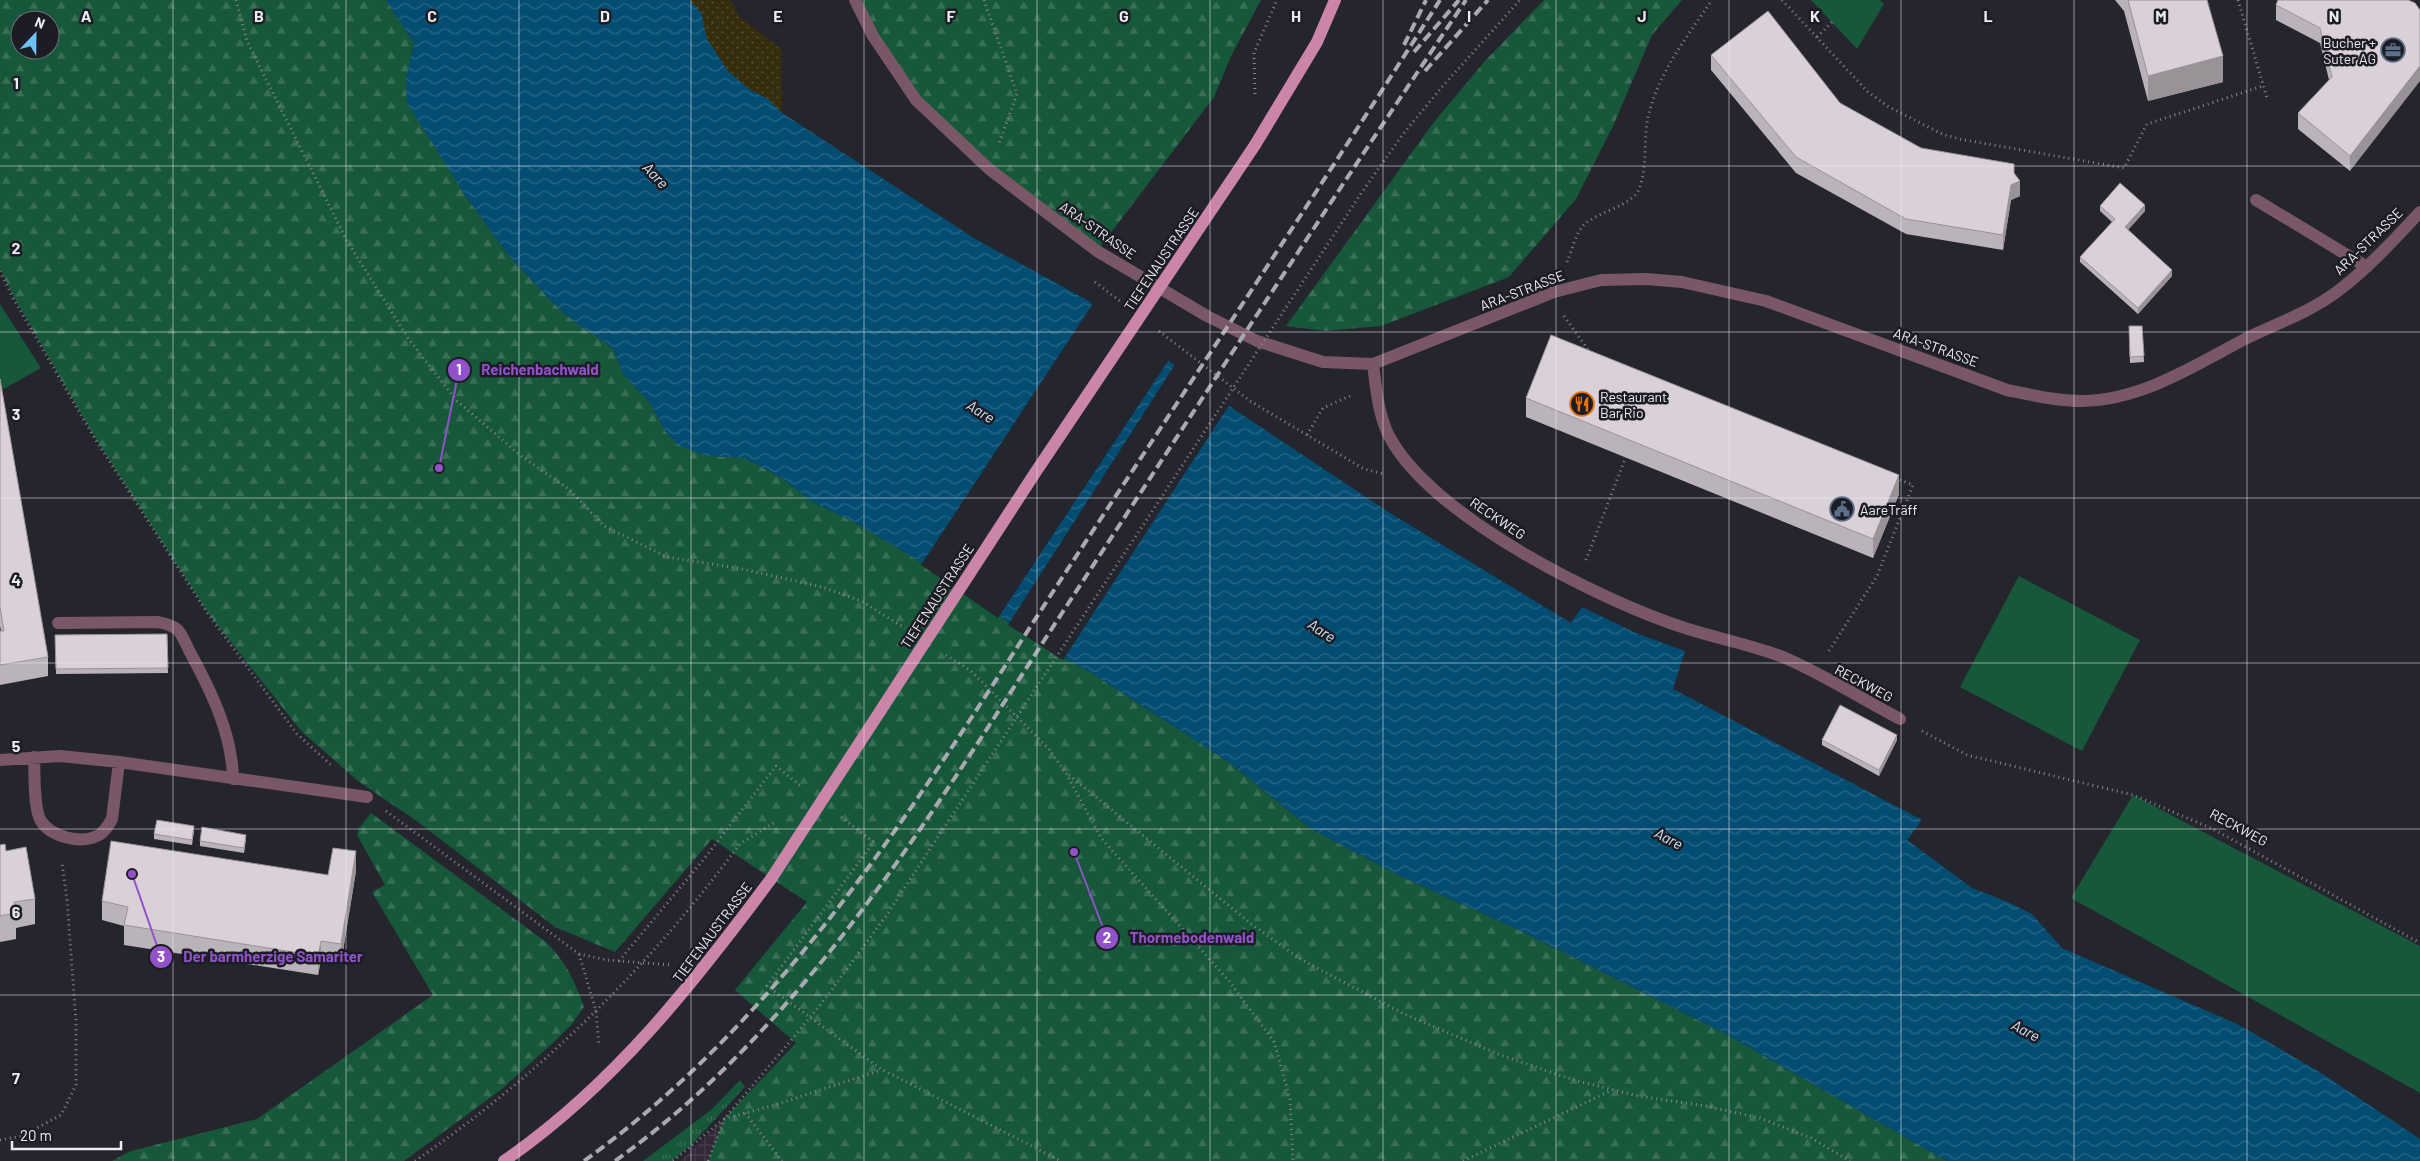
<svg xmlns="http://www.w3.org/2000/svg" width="2420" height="1161" font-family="Barlow,sans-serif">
	<defs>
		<pattern id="industrial-grid" width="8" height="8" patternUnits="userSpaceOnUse" patternTransform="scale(1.25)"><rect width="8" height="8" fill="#332939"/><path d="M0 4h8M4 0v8" fill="none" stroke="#473e4c"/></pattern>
		<pattern id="grass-tufts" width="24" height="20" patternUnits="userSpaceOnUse" patternTransform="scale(1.25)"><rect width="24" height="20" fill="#17573a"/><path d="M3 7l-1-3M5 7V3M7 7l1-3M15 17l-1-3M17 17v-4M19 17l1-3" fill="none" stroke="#396f57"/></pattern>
		<pattern id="forest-firs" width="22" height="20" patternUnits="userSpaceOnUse" patternTransform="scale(1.25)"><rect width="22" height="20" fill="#17573a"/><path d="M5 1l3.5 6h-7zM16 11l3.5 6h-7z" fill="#396f57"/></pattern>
		<pattern id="sand-dots" width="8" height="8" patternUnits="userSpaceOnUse" patternTransform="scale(1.25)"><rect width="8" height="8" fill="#362d0c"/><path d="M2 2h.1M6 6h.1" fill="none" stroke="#534c30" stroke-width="1.8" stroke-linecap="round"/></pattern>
		<pattern id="water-waves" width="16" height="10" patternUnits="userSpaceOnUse" patternTransform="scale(1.25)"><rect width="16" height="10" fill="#034d73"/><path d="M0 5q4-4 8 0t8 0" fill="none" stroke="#286787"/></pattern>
	</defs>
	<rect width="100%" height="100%" fill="#25252e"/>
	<path fill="url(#industrial-grid)" d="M724,1119L708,1161H680L697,1146Z"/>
	<path fill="url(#grass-tufts)" d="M740,1080L745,1087L693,1143L672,1161H643L711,1110Z"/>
	<path fill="url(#forest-firs)" fill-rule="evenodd" d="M0,0H386L414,43L410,59L465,195L506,252L551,301L576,323L602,340L614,350L623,374L650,403L665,431L707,456L745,458L782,478L811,501L856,523L914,558L1008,622L1063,657L1090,672L1229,762L1310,828L1402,877L1515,928L1726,1034L1947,1161H708L724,1119L796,1043L735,990L807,902L712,839L615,952L555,927L418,822L358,781L301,731L208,613L96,439L14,297L0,268ZM20,20H50V50H20Z
		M855,0H1261L1231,56L1214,97L1097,251L936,119Z
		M1544,0H1682L1652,35L1613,126L1576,199L1509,277L1381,326L1325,331L1286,326L1434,122L1485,61Z
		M371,813L546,942C567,964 574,979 584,1007L572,1024L555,1041L502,1089L404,1161H112L131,1151L257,1119L433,995L372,892L385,885L357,835L359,828Z"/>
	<path fill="url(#sand-dots)" d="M668,0H730L740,17L781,49L782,113L764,118Z"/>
	<path fill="#17573a" d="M1811,0H1880L1884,4L1857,49Z
		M0,304L41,368L0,391Z
		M2019,576L2140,640L2082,751L1960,687Z
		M2133,795L2420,946V1093L2071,898Z"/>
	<path fill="url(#water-waves)" d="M386,0H689L701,12L707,39L728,71L749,89L768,99L782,113L977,240L1087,300L1235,410L1390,513L1571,623L1582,607L1638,634L1685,651L1673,689L1922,820L1907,840L1972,888L2008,902L2032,914L2062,948L2237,1024L2318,1071L2420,1139V1161H1947L1726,1034L1515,928L1402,877L1310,828L1229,762L1090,672L1063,657L1008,622L914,558L856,523L811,501L782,478L745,458L707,456L678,445L665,431L650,403L623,374L614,350L602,340L576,323L551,301L506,252L465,195L407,103L406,80L414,43Z"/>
	<path fill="#25252e" d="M1094,302L1170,358L998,618L921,565Z
		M1176,363L1230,404L1063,660L1008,625Z"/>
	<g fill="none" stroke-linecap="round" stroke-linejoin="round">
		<path stroke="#86868d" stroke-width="3" stroke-dasharray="1 4" stroke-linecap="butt" d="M236,0L247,41L347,241L408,338L456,400L521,456L570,490L604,526L667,557L737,568L822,587L861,601L905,628
			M984,0L1017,94L999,143
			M1782,0L1868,92L1889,107L1942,134L1959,139L2124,168L2147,124L2263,86
			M2238,0L2267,98
			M1817,37L1832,22
			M1442,87L1520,0
			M1255,94L1254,53L1277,0
			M1567,262C1572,251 1576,231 1585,224C1598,212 1633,205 1639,189C1648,167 1643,140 1648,117C1658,73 1687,37 1712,0
			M0,271L13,298L95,439L208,614L297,734L331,765
			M1095,282L1120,301
			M1564,316L1589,351
			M1159,331L1250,401L1364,469L1384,474
			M1307,435L1323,408L1350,396
			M1586,560L1627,454
			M1829,651L1877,576L1913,485L1895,478
			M946,655L971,671L1049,749L1066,773L1101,838L1229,981L1274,1042L1290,1099L1293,1161
			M1922,731L1967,755L2133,795L2213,829L2420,943
			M1069,775L1250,923L1300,959L1404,1014L1503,1056L1574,1080L1638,1096L1706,1106L1760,1118L1811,1138L1850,1161
			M386,811L579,954L607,960L672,965
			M841,817L874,842L767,986L881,1069L1061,1161
			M579,954L596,1011L599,1046
			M619,961L704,859L776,766L802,787
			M745,1113L782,1161
			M724,1119L778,1104L881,1070
			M0,1140L22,1136L61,1115L76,1085V1022L67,900L62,863
			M415,1161C537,1077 644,972 733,853
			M673,1161L724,1119L788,1044
			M708,1161L724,1120
			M1463,1161L1612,1090"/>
		<path stroke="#795767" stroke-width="12" d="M855,0L873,36L916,100L989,169L1097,251L1207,316L1257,341L1323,362L1373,364L1554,292L1601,280L1646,279L1682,282L1766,301L2007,390C2032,395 2057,401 2082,401C2143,400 2195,365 2247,338C2278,323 2310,312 2338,291C2368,268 2394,240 2420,212
			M2256,200L2367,267
			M1373,364C1376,388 1378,412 1388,434C1429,516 1603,602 1688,629C1720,639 1752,645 1783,657C1823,674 1862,699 1900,719
			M58,623L157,622C164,623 172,625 178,630C183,636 187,647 191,654C212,693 232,734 233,779
			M34,757C35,773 33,808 41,821C51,837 81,844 97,836C104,833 108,826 112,819L119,762
			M0,760L60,756L119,762L367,797"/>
		<path stroke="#cb85a8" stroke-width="12" d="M1255,145L1317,42L1335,0
			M504,1161C613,1086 693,984 771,879"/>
		<path stroke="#a9a9b0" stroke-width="4" stroke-dasharray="10 5" stroke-linecap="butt" d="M1404,45L1426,0
			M1414,52L1459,0
			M1425,71L1488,0
			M584,1161C799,1006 931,778 1073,561C1196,374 1320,188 1440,0
			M615,1161C809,1022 934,809 1062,613C1196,408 1329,203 1466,0"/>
		<path stroke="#86868d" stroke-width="3" stroke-dasharray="1 4" stroke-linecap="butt" d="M733,853L740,844L777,821
			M788,1044L821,1004L886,916L1362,192L1403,134L1442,87"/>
		<path stroke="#cb85a8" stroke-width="12" d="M771,879L1035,473L1255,145"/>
	</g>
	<path fill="#bbb3ba" d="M2115,0H2207L2223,82L2148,101L2124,11Z
		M2408,0L2350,171L2298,129V113L2329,80L2320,43L2276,20V5Z
		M1711,55L1840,103L1921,148L2014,173L2020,196L2011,200L2003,250L1906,234L1796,173L1711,70Z
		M2100,206L2145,211L2128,230L2172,276L2138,314L2080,262V257L2112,222L2100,211Z
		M2129,326H2142L2144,362L2130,363Z
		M0,379L48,657V676L0,685V631H1L0,626Z
		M1526,398L1899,494L1873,558L1526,417Z
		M167,634L168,673L56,674L55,635Z
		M1822,740H1897L1879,776L1822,745Z
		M194,831L192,845L154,839V834Z
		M246,840L244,853L200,846V841Z
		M0,845L6,851L35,899V924L16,928V939L0,942Z
		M356,871L341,963L321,960L318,975L124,945V926L102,920V901L328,875Z"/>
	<path fill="#999297" d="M2223,56V82L2148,101V76Z
		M2420,66V81L2350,171V156Z
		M2020,181V196L2011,200L2003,250V235L2011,185Z
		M2145,205V211L2125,233V227Z
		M2172,270V276L2138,314V308Z
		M1899,475V494L1873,558V539Z
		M1897,735V740L1879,776V770Z
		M356,851V871L341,963V944Z
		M321,941V960L318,975V956Z"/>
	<path fill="#dad0d8" stroke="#999297" d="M2128,0H2207L2223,56L2148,76Z
		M2278,0H2408L2415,3L2420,10V66L2350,156L2298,113L2332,77L2320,28L2276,5Z
		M1768,11L1840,103L1921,148L2014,164V173L2020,181L2011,185L2003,235L1906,219L1796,157L1711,55Z
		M2120,183L2145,205L2125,227L2172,270L2138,308L2080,257L2115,219L2100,206Z
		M2129,326H2142L2144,356L2130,357Z
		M1551,335L1899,475L1873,539L1526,398Z
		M0,379L48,657L0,665V631H4L0,607Z
		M167,634L168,668L56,669L55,635Z
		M1840,705L1897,735L1879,770L1822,740Z
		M157,820L194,826L192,840L154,834Z
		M202,827L246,835L244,848L200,841Z
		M111,841L328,875L333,848L356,851L341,944L321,941L318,956L124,925L128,907L102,901Z
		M5,844L6,851L26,847L35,899L14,902L16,913L0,916V845Z"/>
	<path fill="none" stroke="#ebebf1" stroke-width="1" stroke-opacity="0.55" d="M173,0V1161M346,0V1161M519,0V1161M691,0V1161M864,0V1161M1037,0V1161M1210,0V1161M1383,0V1161M1556,0V1161M1729,0V1161M1901,0V1161M2074,0V1161M2247,0V1161M0,166H2420M0,332H2420M0,498H2420M0,663H2420M0,829H2420M0,995H2420"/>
	<defs>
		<g id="office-ring" transform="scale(1.25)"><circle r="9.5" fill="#1c1c24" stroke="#5c6f8a" stroke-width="1.5"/><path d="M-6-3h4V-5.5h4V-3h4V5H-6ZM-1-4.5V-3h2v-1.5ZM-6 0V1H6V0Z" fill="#5c6f8a"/></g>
		<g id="restaurant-ring" transform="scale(1.25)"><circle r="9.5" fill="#1c1c24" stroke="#e8710a" stroke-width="1.5"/><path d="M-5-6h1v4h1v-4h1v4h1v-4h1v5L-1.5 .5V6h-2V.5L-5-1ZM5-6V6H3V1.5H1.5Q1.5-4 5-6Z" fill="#e8710a"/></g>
		<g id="civic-ring" transform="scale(1.25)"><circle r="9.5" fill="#1c1c24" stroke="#5c6f8a" stroke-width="1.5"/><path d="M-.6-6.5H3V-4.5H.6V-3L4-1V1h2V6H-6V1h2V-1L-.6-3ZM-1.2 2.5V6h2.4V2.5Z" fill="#5c6f8a"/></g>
	</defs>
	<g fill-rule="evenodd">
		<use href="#office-ring" x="2393" y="50"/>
		<use href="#restaurant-ring" x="1582" y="404"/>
		<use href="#civic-ring" x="1842" y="509"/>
	</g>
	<g text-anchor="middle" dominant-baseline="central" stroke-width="5" stroke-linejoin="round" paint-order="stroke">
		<g font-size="14" fill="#ebebf1" stroke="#1c1c24" text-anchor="start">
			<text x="2376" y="42" text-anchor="end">Bucher +<tspan x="2376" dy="16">Suter AG</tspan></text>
			<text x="1600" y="396">Restaurant<tspan x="1600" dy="16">Bar Rio</tspan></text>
			<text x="1860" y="509">AareTräff</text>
		</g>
		<g font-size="14" fill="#ebebf1" stroke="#1c1c24">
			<text transform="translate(1098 230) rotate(35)">ARA-STRASSE</text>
			<text transform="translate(2368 241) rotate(-44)">ARA-STRASSE</text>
			<text transform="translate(1161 259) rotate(-56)">TIEFENAUSTRASSE</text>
			<text transform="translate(1522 290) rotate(-21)">ARA-STRASSE</text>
			<text transform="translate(1936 347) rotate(20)">ARA-STRASSE</text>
			<text transform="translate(1498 518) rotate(34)">RECKWEG</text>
			<text transform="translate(937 596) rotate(-57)">TIEFENAUSTRASSE</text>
			<text transform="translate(1864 683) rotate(28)">RECKWEG</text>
			<text transform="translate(2239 827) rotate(28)">RECKWEG</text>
			<text transform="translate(712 932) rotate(-53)">TIEFENAUSTRASSE</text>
		</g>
		<g font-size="15" font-style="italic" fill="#d1e4f3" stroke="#1c1c24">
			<text transform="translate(656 175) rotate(46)">Aare</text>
			<text transform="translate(981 411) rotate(32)">Aare</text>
			<text transform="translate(1322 630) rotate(33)">Aare</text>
			<text transform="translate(1669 838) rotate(28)">Aare</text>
			<text transform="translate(2026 1030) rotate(28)">Aare</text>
		</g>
	</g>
	<g font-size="16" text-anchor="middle" font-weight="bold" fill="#ebebf1" stroke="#1c1c24" stroke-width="5" stroke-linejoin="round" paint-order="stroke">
		<text x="86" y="22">A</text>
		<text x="259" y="22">B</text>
		<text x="432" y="22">C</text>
		<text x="605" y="22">D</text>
		<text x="778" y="22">E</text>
		<text x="951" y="22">F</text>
		<text x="1124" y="22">G</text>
		<text x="1296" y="22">H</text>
		<text x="1469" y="22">I</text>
		<text x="1642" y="22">J</text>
		<text x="1815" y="22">K</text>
		<text x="1988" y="22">L</text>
		<text x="2161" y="22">M</text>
		<text x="2334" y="22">N</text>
		<text x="16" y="89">1</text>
		<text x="16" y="254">2</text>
		<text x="16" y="420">3</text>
		<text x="16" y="586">4</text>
		<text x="16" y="752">5</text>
		<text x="16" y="918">6</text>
		<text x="16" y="1084">7</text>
	</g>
	<path fill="none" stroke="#9152c9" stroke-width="2" d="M439 468L459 370M1074 852L1107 938M132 874L161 957"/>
	<g fill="#9152c9" stroke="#1c1c24" stroke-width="2">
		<circle cx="439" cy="468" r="5"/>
		<circle cx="1074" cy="852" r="5"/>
		<circle cx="132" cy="874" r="5"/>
		<circle cx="459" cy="370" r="12"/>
		<circle cx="1107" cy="938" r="12"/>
		<circle cx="161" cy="957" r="12"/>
	</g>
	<g font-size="15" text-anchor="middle" font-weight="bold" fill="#fff">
		<text x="459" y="375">1</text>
		<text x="1107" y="943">2</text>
		<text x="161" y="962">3</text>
	</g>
	<g font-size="15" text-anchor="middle" font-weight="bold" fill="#9152c9" stroke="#1c1c24" stroke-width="5" stroke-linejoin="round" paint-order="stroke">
		<text x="540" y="375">Reichenbachwald</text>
		<text x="1192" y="943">Thormebodenwald</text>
		<text x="273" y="962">Der barmherzige Samariter</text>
	</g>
	<g transform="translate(35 35) rotate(22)"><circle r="24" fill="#1c1c24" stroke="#6f6f76"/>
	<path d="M0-4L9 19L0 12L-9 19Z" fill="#6dc2f3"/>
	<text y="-8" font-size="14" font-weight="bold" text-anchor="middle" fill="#ebebf1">N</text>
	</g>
	<path d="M12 1141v8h109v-8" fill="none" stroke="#ebebf1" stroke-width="2.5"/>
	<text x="20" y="1141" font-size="15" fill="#ebebf1" stroke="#1c1c24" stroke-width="4" paint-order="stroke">20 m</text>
</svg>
